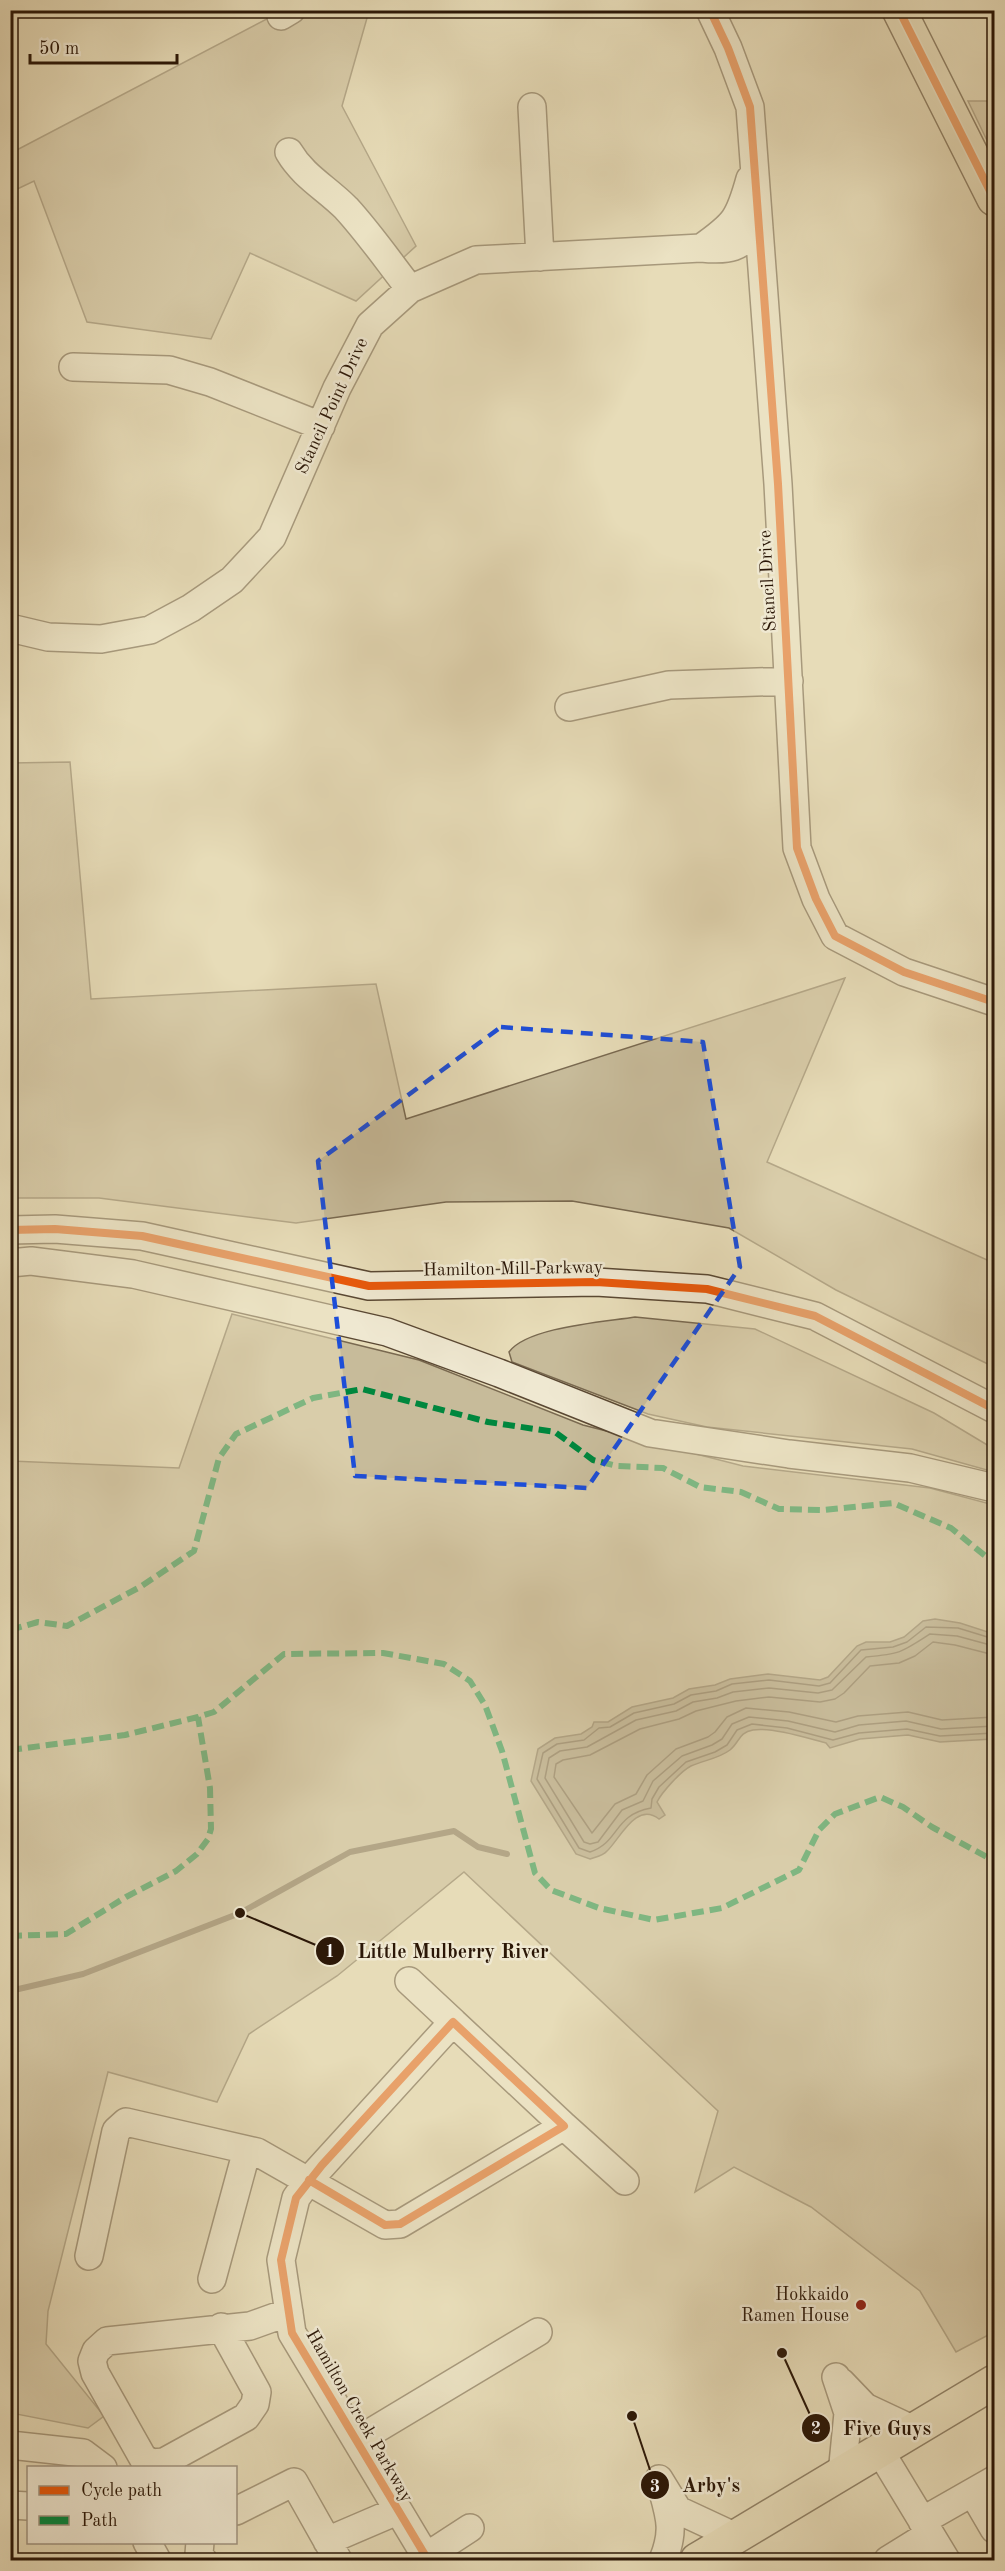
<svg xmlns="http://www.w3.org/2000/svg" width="1005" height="2571" font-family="'Old Standard TT',serif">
	<rect width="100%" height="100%" fill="#e7dcb8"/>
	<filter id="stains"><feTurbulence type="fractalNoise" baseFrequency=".00333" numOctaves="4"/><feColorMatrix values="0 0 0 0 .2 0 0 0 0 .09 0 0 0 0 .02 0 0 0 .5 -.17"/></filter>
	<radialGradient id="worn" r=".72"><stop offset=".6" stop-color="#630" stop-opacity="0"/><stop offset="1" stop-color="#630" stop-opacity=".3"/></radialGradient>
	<path fill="#c7bb9a" stroke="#796950" stroke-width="1.5" d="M282,11H369L342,106L416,246L356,301L250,253L211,339L87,322L34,181L11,192V153Z
		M968,101H994V155Z
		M70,762L91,999L376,984L406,1119L845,978L767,1162L994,1263V1367L836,1290L729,1228L572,1201L446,1202L296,1223L99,1198H11V763Z
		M232,1314L419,1360L583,1425L743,1466L930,1488L994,1505V2332L956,2352L920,2291L811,2207L734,2167L695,2192L718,2111L464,1872L337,1976L249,2034L217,2102L108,2072L48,2311L46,2344L104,2416L88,2428L11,2413V1461L179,1468Z
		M635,1317L755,1329L934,1413L994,1449V1472L912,1449L707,1427L648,1414L512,1362L509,1352C527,1327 604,1322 635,1317Z"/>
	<path fill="#a7997c" stroke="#75654d" stroke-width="1.5" d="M935,1619L960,1623L994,1634L993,1739L940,1742L908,1735L860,1739L830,1748L826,1743C807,1738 772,1727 753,1730C739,1732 739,1743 730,1750C718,1759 704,1760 691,1766C681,1771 662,1792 657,1802L665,1815L659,1819C636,1801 620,1839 607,1851C603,1856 596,1857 590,1859L576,1854L531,1781L538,1749L555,1738L581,1734L592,1727L594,1722H608L632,1707L673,1698L689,1689L715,1685L730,1679L768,1674L820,1680L828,1677L857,1646L866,1642H890L904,1637L923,1621Z"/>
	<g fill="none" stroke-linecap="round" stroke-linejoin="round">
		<path stroke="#695842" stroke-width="1.5" d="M994,1639L958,1628L926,1627L907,1642L893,1647L861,1650L830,1683L819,1686L769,1680L732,1684L716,1691L691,1695L674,1704L634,1713L610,1727L599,1728L584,1740L557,1744L543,1753L537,1779L579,1848L590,1852C620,1842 613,1815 651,1808L652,1799L659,1787L686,1762L715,1752L727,1745L737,1730L752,1724L787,1728L833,1740L859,1733L907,1729L940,1736L994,1733
			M994,1646L957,1636L930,1634C901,1653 900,1654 866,1657L832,1690L818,1693L769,1688L733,1692L717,1698L693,1702L676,1711L636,1720L587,1747L560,1751L549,1758L545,1778L584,1842L590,1844L598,1842L622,1810L643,1801L653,1781L682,1756L712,1745L722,1739L732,1724L749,1717L788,1721L835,1732L859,1725L906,1721L941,1729L994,1726
			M994,1655L955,1645L933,1642L915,1656L899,1663L870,1666L844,1693L835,1699L820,1702L769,1697L736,1701L696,1711L679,1719L640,1729L590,1755L563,1760L556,1764L554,1777L592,1833L615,1804L636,1794L647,1775L676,1749L708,1737L715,1732L727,1717L746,1708L789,1712L836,1722L858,1716L908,1712L942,1720L994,1717"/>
		<path stroke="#75654d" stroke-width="6" d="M10,1991L83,1974L240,1913L350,1852L454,1831L478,1847L507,1854"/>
		<g stroke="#5a4833" stroke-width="30">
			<path id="minor" d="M710,10L728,48L750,107L778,484L797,848L816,899L835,936L904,972L994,1002
				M281,16L291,10
				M532,107L540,257
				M289,152C303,176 326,188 346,208C369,233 389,262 410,289
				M701,248C735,224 739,219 750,179
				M73,367L169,370L210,382L321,426
				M10,628L48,637L101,639L150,630L191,608L232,580L272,537L337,388L370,325L410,289L476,260L701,248C732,251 737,248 759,228
				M569,707L669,685L789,681
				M10,1230L55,1229L142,1236L369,1286L596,1282L707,1289L815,1316L994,1409
				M10,1263L31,1261L133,1274L387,1332L499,1373L650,1433L789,1454L910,1468L994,1488
				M409,1981L453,2022
				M564,2126L625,2181
				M89,2256L116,2131L126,2122L257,2152L385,2225L400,2224L564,2126L453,2022L309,2180L296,2198L281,2260L292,2333L428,2560
				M212,2279L247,2150
				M221,2327L257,2392L255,2404L246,2417L164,2462L152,2463L143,2458L95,2373L92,2361L96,2351L107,2341L250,2326L289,2312
				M836,2377L848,2413L842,2474
				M841,2382L865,2407L914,2430
				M358,2440L538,2332
				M10,2445L83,2453L103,2468
				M880,2451L946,2560
				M659,2479L678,2510L736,2537
				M663,2492C671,2520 674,2533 663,2560
				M973,2493L994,2529
				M10,2505L28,2506
				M236,2511L294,2482L338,2560
				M922,2521L994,2480
				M327,2541L397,2511
				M147,2542L157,2560
				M200,2542L199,2554L203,2560
				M424,2558L470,2528
				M888,2560L930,2534"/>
		</g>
		<g stroke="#2b1707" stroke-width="36">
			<path id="major" d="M899,10L994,199
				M697,2560L994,2382"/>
		</g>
		<use href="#minor" stroke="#efe8d1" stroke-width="27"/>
		<use href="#major" stroke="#e7dcb8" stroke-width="33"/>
		<path stroke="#00873e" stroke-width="6" stroke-dasharray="12 6" stroke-linecap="butt" d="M10,1630L38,1622L67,1626L140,1587L194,1551L219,1458L236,1434L313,1398L362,1389L488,1422L555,1432L593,1460L617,1466L663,1468L700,1487L741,1492L779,1509L824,1510L893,1503L951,1528L994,1563
			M10,1750L125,1735L198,1717L214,1712L284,1654L383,1653L444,1664L470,1681L485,1705L502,1751L535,1873L551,1890L599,1908L654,1920L722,1908L799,1870L819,1830L835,1814L880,1797L903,1807L932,1827L994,1861
			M10,1936L66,1934L126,1897L176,1871L197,1854L208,1839L211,1829L210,1788L198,1717"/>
		<g stroke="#efe8d1" stroke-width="11">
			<path id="cycleway" d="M710,10L728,48L750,107L778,484L797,848L816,899L835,936L904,972L994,1002
				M899,10L994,199
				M10,1230L55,1229L142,1236L369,1286L596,1282L707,1289L815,1316L994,1409
				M309,2180L385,2225L400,2224L564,2126L453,2022L322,2165L296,2198L281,2260L292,2333L428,2560"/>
		</g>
		<use href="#cycleway" stroke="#e8590c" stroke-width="8"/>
	</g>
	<path d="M0 0H1005V2571H0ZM501,1027L703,1042L740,1267L587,1488L355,1476L318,1161Z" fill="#e7dcb8" fill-opacity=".55" fill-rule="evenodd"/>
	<path fill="none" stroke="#1d4ed8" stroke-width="4.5" stroke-dasharray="12 8" stroke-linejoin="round" d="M501,1027L703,1042L740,1267L587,1488L355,1476L318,1161Z"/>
	<circle fill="#8f2418" stroke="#efe8d1" stroke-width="2" cx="861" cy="2305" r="6"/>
	<g text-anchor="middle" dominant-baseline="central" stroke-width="5" stroke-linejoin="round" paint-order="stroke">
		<g font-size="18" fill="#2b1707" stroke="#efe8d1">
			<text transform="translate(332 406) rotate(-65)">Stancil Point Drive</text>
			<text transform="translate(768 581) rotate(-93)">Stancil Drive</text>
			<text transform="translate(513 1269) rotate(-1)">Hamilton Mill Parkway</text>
			<text transform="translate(359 2416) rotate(60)">Hamilton Creek Parkway</text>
		</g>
		<g font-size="18" fill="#2b1707" stroke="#efe8d1" text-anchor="end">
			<text x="849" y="2295">Hokkaido<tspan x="849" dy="21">Ramen House</tspan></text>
		</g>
	</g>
	<path fill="none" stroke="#2b1707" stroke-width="2" d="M240 1913L330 1951M782 2353L816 2428M632 2416L655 2485"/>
	<g fill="#2b1707" stroke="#efe8d1" stroke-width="2">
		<circle cx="240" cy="1913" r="6"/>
		<circle cx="782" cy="2353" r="6"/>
		<circle cx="632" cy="2416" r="6"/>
		<circle cx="330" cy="1951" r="15"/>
		<circle cx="816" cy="2428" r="15"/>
		<circle cx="655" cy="2485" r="15"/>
	</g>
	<g font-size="18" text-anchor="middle" font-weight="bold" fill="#fff">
		<text x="330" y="1957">1</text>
		<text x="816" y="2434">2</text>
		<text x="655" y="2492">3</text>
	</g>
	<g font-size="20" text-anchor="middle" font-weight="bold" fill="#2b1707" stroke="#efe8d1" stroke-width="5" stroke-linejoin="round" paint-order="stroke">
		<text x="453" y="1958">Little Mulberry River</text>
		<text x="887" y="2435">Five Guys</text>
		<text x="711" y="2492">Arby's</text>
	</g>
	<rect width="1005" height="2571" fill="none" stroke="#e7dcb8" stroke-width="36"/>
	<rect x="12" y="12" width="981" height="2547" fill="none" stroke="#2b1707" stroke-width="3"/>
	<rect x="18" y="18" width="969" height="2535" fill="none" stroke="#2b1707" stroke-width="1.5"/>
	<rect x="27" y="2466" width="210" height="78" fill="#efe8d1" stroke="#a19480" stroke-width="1.5"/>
	<rect x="39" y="2486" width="30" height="9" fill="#e8590c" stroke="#a19480" stroke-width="1.5"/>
	<text x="81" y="2496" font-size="18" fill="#2b1707">Cycle path</text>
	<rect x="39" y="2516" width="30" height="9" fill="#00873e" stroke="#a19480" stroke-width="1.5"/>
	<text x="81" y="2526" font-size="18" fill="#2b1707">Path</text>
	<path d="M30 54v9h147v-9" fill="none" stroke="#2b1707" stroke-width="3"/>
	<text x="39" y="54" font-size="18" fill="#2b1707" stroke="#efe8d1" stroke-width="4.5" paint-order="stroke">50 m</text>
	<rect width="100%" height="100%" filter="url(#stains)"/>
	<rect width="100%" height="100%" fill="url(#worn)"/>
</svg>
